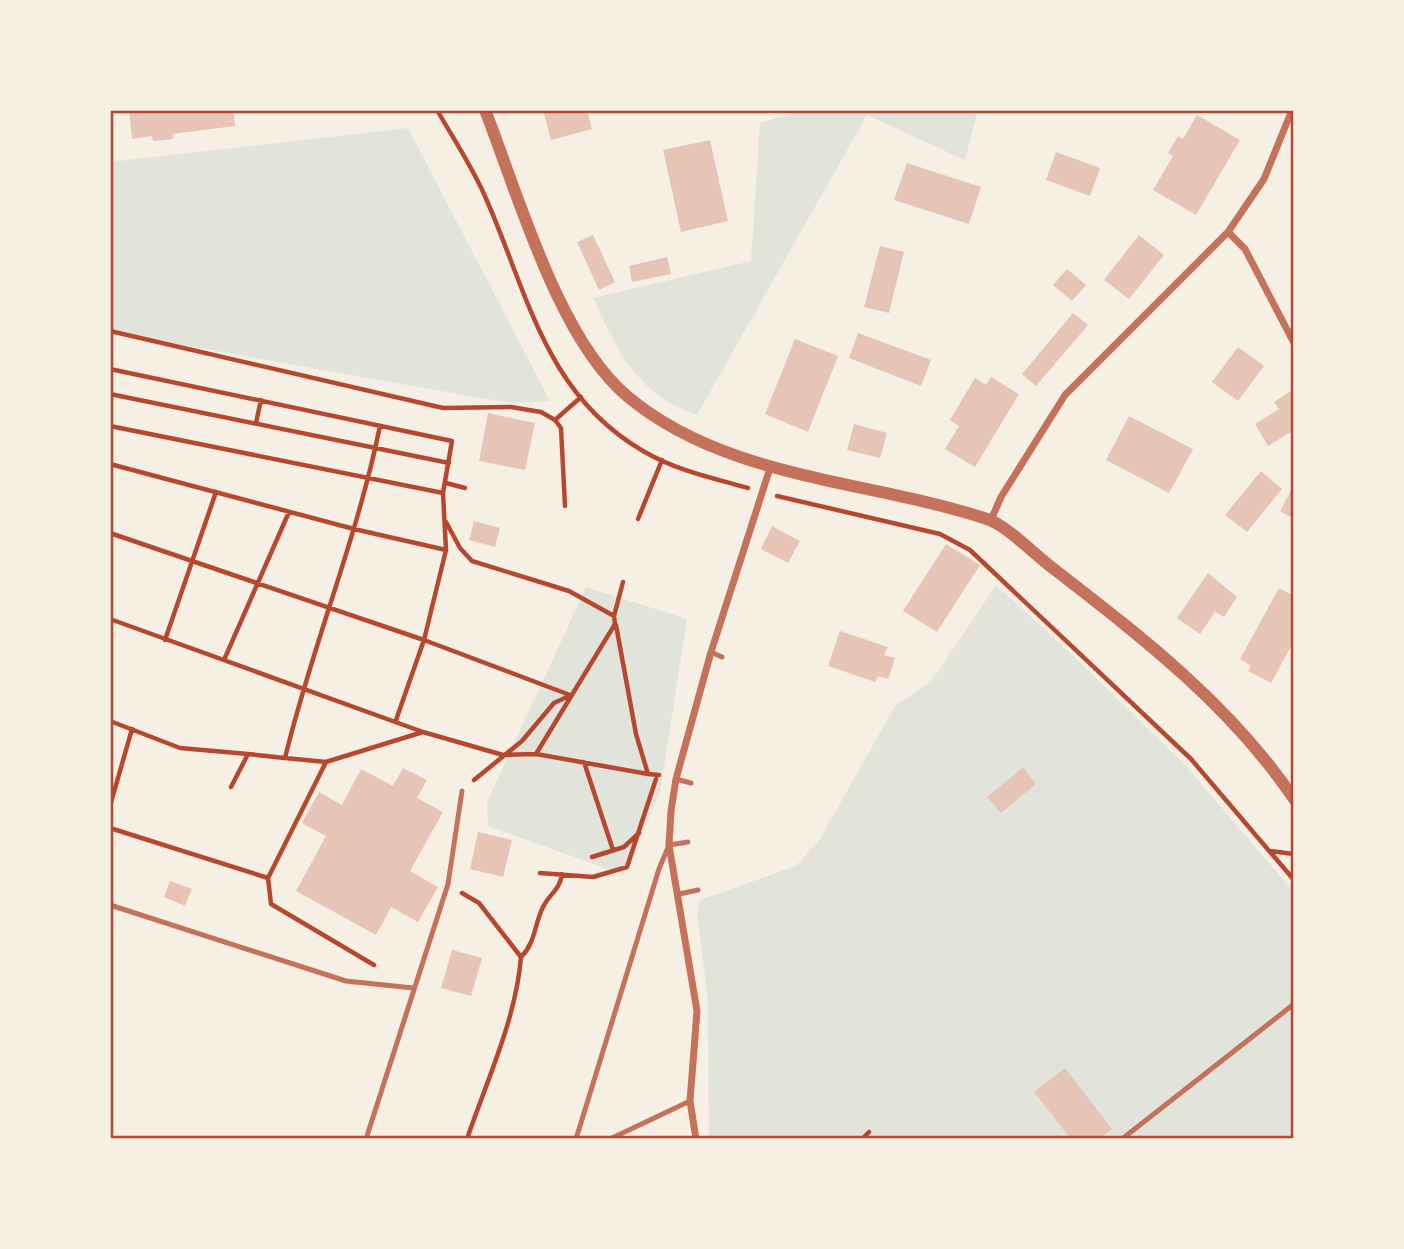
<svg xmlns="http://www.w3.org/2000/svg" width="1404" height="1249" font-family="'PT Sans Narrow',sans-serif">
	<rect width="100%" height="100%" fill="#f6efe4"/>
	<path fill="#e2e4dc" d="M802,110H978L965,160L867,115L697,415C637,394 618,352 593,298L751,261L760,123Z
		M408,128L550,401L514,403L486,399L110,332V162Z
		M996,585L1081,663L1184,764L1294,892V1139H709L708,999L697,914L700,900L796,866L820,839L895,706L931,682Z
		M586,587L687,619L660,792L624,875L488,826L487,802Z"/>
	<path fill="#e6c5b7" d="M129,110H233L235,126L173,134V139L153,141L152,136L132,139Z
		M543,110H587L592,129L551,140Z
		M1197,115L1240,140L1196,215L1153,190L1173,156L1168,153L1178,136L1183,139Z
		M710,140L728,221L681,232L663,150Z
		M1056,152L1100,168L1090,196L1046,180Z
		M907,163L981,187L969,224L894,200Z
		M593,235L615,282L599,290L577,242Z
		M1139,235L1164,255L1129,299L1104,280Z
		M880,246L904,252L889,313L864,307Z
		M667,257L671,274L632,282L629,266Z
		M1067,269L1086,285L1072,301L1053,285Z
		M1073,313L1088,325L1036,386L1022,374Z
		M858,333L931,360L921,386L849,358Z
		M795,339L838,356L808,432L765,414Z
		M1238,347L1264,366L1238,401L1212,382Z
		M991,377L1019,394L975,467L945,449L959,426L950,420L975,378L986,385Z
		M1294,389V430L1268,446L1255,424L1279,409L1274,402Z
		M488,413L535,423L525,470L479,461Z
		M1129,416L1193,449L1169,493L1106,460Z
		M854,424L887,433L880,458L847,450Z
		M1261,471L1282,489L1247,532L1225,515Z
		M1294,485V519L1280,511Z
		M474,521L500,528L495,547L469,540Z
		M772,526L800,541L788,563L761,549Z
		M946,544L980,565L937,632L903,611Z
		M1208,573L1237,597L1224,617L1215,612L1200,634L1177,618Z
		M1279,588L1294,596V641L1271,683L1248,671L1251,666L1240,659Z
		M840,631L888,647L884,655L895,658L888,679L878,676L875,682L828,666Z
		M1023,767L1036,784L1001,813L987,797Z
		M403,768L427,780L417,798L443,812L410,871L438,887L418,922L391,907L376,935L296,891L326,836L302,823L319,792L342,805L361,769L393,786Z
		M478,832L512,840L503,877L470,869Z
		M170,881L192,889L185,906L164,897Z
		M452,950L482,958L471,996L441,988Z
		M1065,1068L1112,1129L1099,1139H1071L1034,1092Z"/>
	<g fill="none" stroke-linecap="round" stroke-linejoin="round">
		<path stroke="#b5482f" stroke-width="4.5" d="M437,110C453,138 471,165 484,194C527,289 543,393 643,451C675,470 712,478 748,488
			M110,331L443,408L511,407L541,412L555,420L581,397
			M110,369L452,441L443,493L446,550L424,640L396,720
			M110,394L449,463
			M555,420L561,428L565,506
			M256,423L261,400
			M110,426L443,493
			M380,426C357,539 312,646 285,758L326,762L423,732
			M110,464L354,529L446,550
			M446,483L465,488
			M777,496L940,534L970,550L1191,759L1294,880
			M638,519L662,460
			M446,522L460,548L472,561L569,591L614,616
			M110,533L424,640L570,695
			M110,619L423,732L503,755L536,754L648,774
			M616,625L636,734L648,774L659,775
			M165,640L216,492
			M224,660L289,512
			M110,721L180,748L248,754
			M536,754L615,624L614,616L623,582
			M326,762L268,878L271,904L374,965
			M584,762L613,850
			M474,780L522,741L554,703L569,696
			M231,787L248,754L285,758
			M110,806L132,729
			M110,828L268,878
			M1270,851L1294,854
			M592,857L624,847L639,833
			M540,873L593,877L627,867L656,779
			M462,893L479,903L521,957C516,1019 487,1080 467,1139
			M521,957C536,942 534,925 543,907C550,893 560,890 562,874
			M862,1139L869,1132"/>
		<path stroke="#c5725c" stroke-width="5" d="M711,652L722,657
			M676,779L691,783
			M679,894L698,890
			M110,905L346,981L413,988
			M366,1139L448,884L462,791
			M576,1139L659,869L669,845L688,842
			M610,1139L690,1101
			M1122,1139L1294,1004"/>
		<path stroke="#c5725c" stroke-width="7" d="M1228,232L1245,249L1294,343
			M991,520L1001,497L1065,395L1228,232L1264,179L1292,110
			M696,1139L690,1101L697,1011L669,845L671,811L676,779L711,652L771,465"/>
		<path stroke="#c5725c" stroke-width="12" d="M485,110C518,194 558,338 627,396C725,479 869,480 987,519C1006,525 1033,553 1050,566C1139,635 1230,704 1294,799"/>
	</g>
	<rect width="1404" height="1249" fill="none" stroke="#f6efe4" stroke-width="224"/>
	<rect x="112" y="112" width="1180" height="1025" fill="none" stroke="#b5482f" stroke-width="2.5"/>
</svg>
